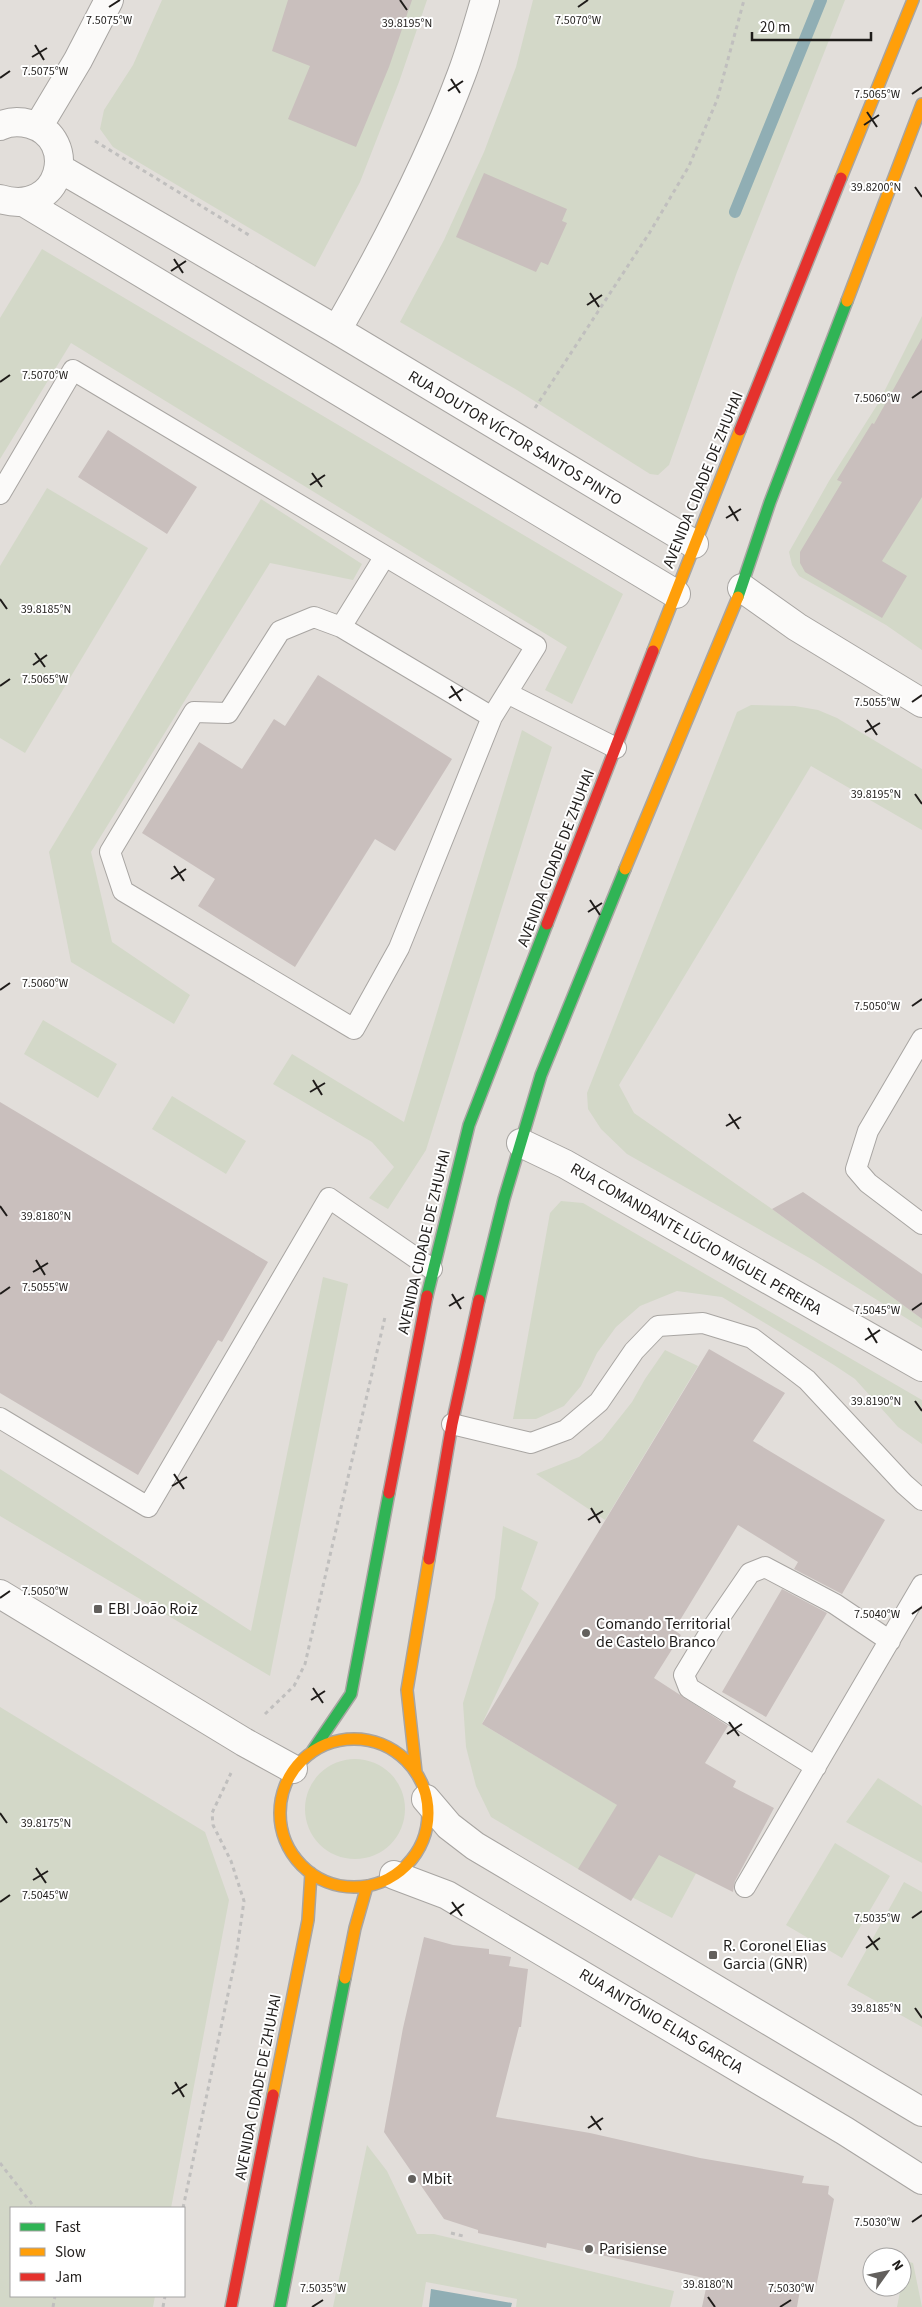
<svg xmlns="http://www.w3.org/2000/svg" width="922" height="2307" font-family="'Source Sans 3',sans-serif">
	<rect width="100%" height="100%" fill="#e2deda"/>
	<path fill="#d3d8c8" d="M162,0H427L399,82L360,182L315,267L113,147L100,129L104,110L133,65Z
		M533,0H845L737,272L669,465L658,475L650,474L517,390L400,322L444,240L484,152L516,67Z
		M42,249L623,594L572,704L545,690L567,647L71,343L0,459V318Z
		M922,316V650L886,625L799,576L792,565L789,552L829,481L879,402Z
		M47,488L148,548L25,753L0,738V566Z
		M261,499L362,564L353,580L270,563L91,852L112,942L190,995L174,1024L71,962L49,852Z
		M751,705L795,706L818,710L837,718L922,769V830L811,766L619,1085L634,1113L772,1209L922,1319V1328L813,1260L627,1154L601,1129L588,1109L587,1093L730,730L737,712Z
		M522,730L552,747L426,1150L388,1209L369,1198L394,1167L372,1142L273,1084L292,1054L404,1122Z
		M43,1020L117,1064L98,1098L24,1054Z
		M172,1096L246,1141L226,1174L152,1129Z
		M561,1201L583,1203L922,1400V1444L898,1427L855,1379L834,1365L722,1297L677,1291L640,1306L616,1327L597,1353L581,1386L564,1406L536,1419H513L550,1213Z
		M323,1277L348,1284L270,1676L0,1516V1469L251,1631Z
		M665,1350L698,1366L605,1520L536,1474L579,1457L602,1440L632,1402L645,1379Z
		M503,1526L538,1542L521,1589L539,1603L482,1724L695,1851L701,1864L672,1918L578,1869L491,1817L476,1786L466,1747L463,1703L495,1598Z
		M0,1707L205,1832L229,1900L171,2208H11V2296H155L153,2307H0Z
		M305 1809a50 50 0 1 1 100 0a50 50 0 1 1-100 0Z
		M878,1778L922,1806V1863L846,1822Z
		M835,1843L890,1876L842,1958L786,1925Z
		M904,1882L922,1892V2027L847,1985Z
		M367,2145L387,2171L417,2234H434L674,2291L670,2307H516L517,2299L426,2282L422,2307H333Z
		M906,2261L913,2263L922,2307H897Z"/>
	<path fill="#90aeb4" d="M431,2289L512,2303L511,2307H429Z"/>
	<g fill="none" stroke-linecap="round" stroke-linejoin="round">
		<path stroke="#90aeb4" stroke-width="12" d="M735,212L821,0"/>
	</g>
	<path fill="#c9bfbd" d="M288,0H412L389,67L356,147L288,119L310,66L272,51Z
		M484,173L567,209L562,221L567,223L548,265L541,262L536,272L456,237Z
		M922,338V497L882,561L907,576L882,618L805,572L800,563V552L842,482L837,480L872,423L874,424Z
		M108,430L197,487L167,534L78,477Z
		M318,675L452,759L395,851L375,839L295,967L198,906L215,879L142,833L199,742L242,769L274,719L285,726Z
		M0,1102L268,1262L222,1342L218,1340L138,1475L0,1393Z
		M803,1192L922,1274V1319L772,1209Z
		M709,1349L785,1393L753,1441L885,1520L842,1594L794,1569L798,1562L738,1525L674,1630L681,1635L654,1678L728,1726L705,1763L736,1781L733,1787L774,1808L735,1881L733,1892L659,1855L631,1901L578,1869L617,1805L482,1724Z
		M782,1589L827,1613L766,1717L722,1692Z
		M424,1937L453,1945L489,1949V1954L511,1957L509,1966L528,1969L521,2027H519L496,2117L590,2133L700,2158L804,2176L802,2183L829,2186L828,2194L834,2199L816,2287L801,2284L797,2307H702L708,2279L547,2243L546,2248L478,2233V2230L444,2219L384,2132L403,2028Z"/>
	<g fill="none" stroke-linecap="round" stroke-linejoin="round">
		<g stroke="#a8a5a2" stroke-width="22">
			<path id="lane" d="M0,494L73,370L536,646L492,717L399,948L354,1029L123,891L110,852L194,712L228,713L280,631L314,617L341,627L385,556
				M341,627L492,717
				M507,693L616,748
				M922,1039L868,1131L856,1169L868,1183L922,1224
				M0,1418L148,1507L329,1198L432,1269
				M452,1424L531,1443L566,1430L599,1402L634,1351L658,1326L703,1323L752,1338L807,1380L904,1484L922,1500
				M816,1767L689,1688L684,1675L713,1627L750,1573L765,1567L835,1604L890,1641
				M745,1887L922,1585"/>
		</g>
		<g stroke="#a8a5a2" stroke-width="30">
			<path id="street" d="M0,126C10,121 19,121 30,124C80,138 62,218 0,199
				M38,127L78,60L109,0
				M59,168L337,330L694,544
				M25,203L676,594
				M337,330C384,248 429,162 462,73C471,49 478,24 485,0
				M742,588L797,627L922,703
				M521,1143L565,1164L922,1367
				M0,1594L244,1742L293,1769
				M426,1799L449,1826L475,1846L922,2112
				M394,1875L447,1895L845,2131L922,2180"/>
		</g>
		<g stroke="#a8a5a2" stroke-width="14">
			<path id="fast" d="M738,597L770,502L847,301
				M427,1296L469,1125L547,924
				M479,1300L504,1199L541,1075L625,869
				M313,1750L351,1694L389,1493
				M280,2307L345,1978"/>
		</g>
		<g stroke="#a8a5a2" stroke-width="14">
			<path id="slow" d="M841,178L913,0
				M847,301L922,104
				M653,651L740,430
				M625,869L738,597
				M280 1813a74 74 0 1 1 148 0a74 74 0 1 1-148 0Z
				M416,1772L407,1690L429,1559
				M345,1978L355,1928L367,1886
				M273,2095L308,1920L311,1873"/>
		</g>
		<g stroke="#a8a5a2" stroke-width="14">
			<path id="jam" d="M740,430L841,178
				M547,924L653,651
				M389,1493L427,1296
				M429,1559L452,1424L479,1300
				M231,2307L273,2095"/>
		</g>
		<path stroke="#c0bfbe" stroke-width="3" stroke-dasharray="4 4" stroke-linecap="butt" d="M95,141L252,237
			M535,408L650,232L689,166L717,100L744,0
			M265,1714L294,1686L305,1664L385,1317
			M0,2163L35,2208
			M183,2208L236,1956L244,1901L231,1861L213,1825L212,1813L231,1773
			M451,2233L463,2236
			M53,2307L55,2296
			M163,2307L165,2296"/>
		<use href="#lane" stroke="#fbfaf9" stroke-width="20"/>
		<use href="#street" stroke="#fbfaf9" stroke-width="28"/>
		<use href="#fast" stroke="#30b455" stroke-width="11"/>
		<use href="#slow" stroke="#ff9f0a" stroke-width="11"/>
		<use href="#jam" stroke="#e5322d" stroke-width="11"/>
	</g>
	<path fill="none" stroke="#1f1c1a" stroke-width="2" d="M400,0L407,10M109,7L120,0M578,7L588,0M35,45L44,60M32,57L47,48M0,78L10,71M451,79L460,93M448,91L463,81M912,94L922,87M867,112L877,127M864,125L879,115M915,187L922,197M174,259L183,273M171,271L186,261M590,293L599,307M587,305L602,295M0,382L10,375M912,398L922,391M312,473L322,487M310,485L325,475M729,506L738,521M726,518L741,509M0,599L7,609M35,653L45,667M33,665L47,655M0,686L10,679M451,686L461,701M449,698L463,689M912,702L922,695M867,720L877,735M865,732L880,723M915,794L922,804M174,866L184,881M171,879L186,869M590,900L600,915M588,912L602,903M0,990L10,983M912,1006L922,999M313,1080L322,1095M310,1092L325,1083M729,1114L739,1129M726,1126L741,1117M0,1206L7,1216M36,1260L45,1275M33,1272L48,1263M0,1294L10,1287M452,1294L461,1309M449,1306L464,1297M912,1310L922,1303M868,1328L877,1343M865,1340L880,1330M915,1401L922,1411M174,1474L184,1489M172,1486L187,1477M591,1508L600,1523M588,1520L603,1511M0,1598L10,1591M912,1614L922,1607M313,1688L323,1703M311,1700L325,1691M729,1722L739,1736M727,1734L742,1724M0,1813L7,1823M36,1868L46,1883M33,1880L48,1871M0,1902L10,1895M452,1902L462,1916M450,1914L464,1904M912,1918L922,1911M868,1936L878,1950M866,1948L880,1938M915,2008L922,2018M175,2082L184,2097M172,2094L187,2084M591,2116L601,2130M588,2128L603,2118M912,2222L922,2215M708,2297L715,2307M312,2307L323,2300M780,2307L791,2300"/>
	<g fill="#63605d" stroke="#fff" stroke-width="2">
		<rect x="93" y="1604" width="10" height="10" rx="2.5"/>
		<circle cx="586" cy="1633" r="5"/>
		<rect x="708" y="1950" width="10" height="10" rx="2.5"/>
		<circle cx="412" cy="2179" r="5"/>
		<circle cx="589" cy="2249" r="5"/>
	</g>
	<g text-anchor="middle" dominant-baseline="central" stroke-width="4" stroke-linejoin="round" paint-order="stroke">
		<g font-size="16" fill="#1f1c1a" stroke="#fff">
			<text transform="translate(515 438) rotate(31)">RUA DOUTOR VÍCTOR SANTOS PINTO</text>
			<text transform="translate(703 480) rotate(-68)">AVENIDA CIDADE DE ZHUHAI</text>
			<text transform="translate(556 858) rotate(-69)">AVENIDA CIDADE DE ZHUHAI</text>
			<text transform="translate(696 1239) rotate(30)">RUA COMANDANTE LÚCIO MIGUEL PEREIRA</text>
			<text transform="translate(424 1242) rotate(-77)">AVENIDA CIDADE DE ZHUHAI</text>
			<text transform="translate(661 2021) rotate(31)">RUA ANTÓNIO ELIAS GARCIA</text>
			<text transform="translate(258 2087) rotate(-79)">AVENIDA CIDADE DE ZHUHAI</text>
		</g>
		<g font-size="16" fill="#1f1c1a" stroke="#fff" text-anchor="start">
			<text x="108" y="1609">EBI João Roiz</text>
			<text x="596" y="1624">Comando Territorial<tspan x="596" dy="18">de Castelo Branco</tspan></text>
			<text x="723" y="1946">R. Coronel Elias<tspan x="723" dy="18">Garcia (GNR)</tspan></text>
			<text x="422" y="2179">Mbit</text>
			<text x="599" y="2249">Parisiense</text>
		</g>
	</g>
	<g font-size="12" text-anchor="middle" fill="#1f1c1a" stroke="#fff" stroke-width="4" stroke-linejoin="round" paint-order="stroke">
		<text x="109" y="24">7.5075°W</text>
		<text x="578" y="24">7.5070°W</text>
		<text x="407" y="27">39.8195°N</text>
		<text x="45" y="75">7.5075°W</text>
		<text x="877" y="98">7.5065°W</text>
		<text x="876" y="191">39.8200°N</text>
		<text x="45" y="379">7.5070°W</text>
		<text x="877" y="402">7.5060°W</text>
		<text x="46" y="613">39.8185°N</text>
		<text x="45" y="683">7.5065°W</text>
		<text x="877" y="706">7.5055°W</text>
		<text x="876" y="798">39.8195°N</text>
		<text x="45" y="987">7.5060°W</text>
		<text x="877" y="1010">7.5050°W</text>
		<text x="46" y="1220">39.8180°N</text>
		<text x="45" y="1291">7.5055°W</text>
		<text x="877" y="1314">7.5045°W</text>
		<text x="876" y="1405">39.8190°N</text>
		<text x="45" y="1595">7.5050°W</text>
		<text x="877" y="1618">7.5040°W</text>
		<text x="46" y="1827">39.8175°N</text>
		<text x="45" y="1899">7.5045°W</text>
		<text x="877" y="1922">7.5035°W</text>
		<text x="876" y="2012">39.8185°N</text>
		<text x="877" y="2226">7.5030°W</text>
		<text x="708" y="2288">39.8180°N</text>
		<text x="323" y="2292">7.5035°W</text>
		<text x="791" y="2292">7.5030°W</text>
	</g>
	<rect x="10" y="2207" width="175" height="90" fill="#ffffff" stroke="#a5a4a3"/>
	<rect x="20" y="2223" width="25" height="8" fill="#30b455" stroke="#a5a4a3"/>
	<text x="55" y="2232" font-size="15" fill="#1f1c1a">Fast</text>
	<rect x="20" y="2248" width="25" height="8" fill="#ff9f0a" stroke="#a5a4a3"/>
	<text x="55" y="2257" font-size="15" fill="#1f1c1a">Slow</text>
	<rect x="20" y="2273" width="25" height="8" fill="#e5322d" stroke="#a5a4a3"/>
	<text x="55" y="2282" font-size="15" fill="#1f1c1a">Jam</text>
	<g transform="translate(887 2272) rotate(57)"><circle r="24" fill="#ffffff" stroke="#a5a4a3"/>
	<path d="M0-4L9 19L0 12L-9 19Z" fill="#63605d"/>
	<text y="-8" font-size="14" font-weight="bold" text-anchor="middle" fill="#1f1c1a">N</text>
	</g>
	<path d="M752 32v8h119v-8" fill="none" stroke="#1f1c1a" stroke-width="2.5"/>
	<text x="760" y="32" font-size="15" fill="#1f1c1a" stroke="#ffffff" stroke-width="4" paint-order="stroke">20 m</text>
</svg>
